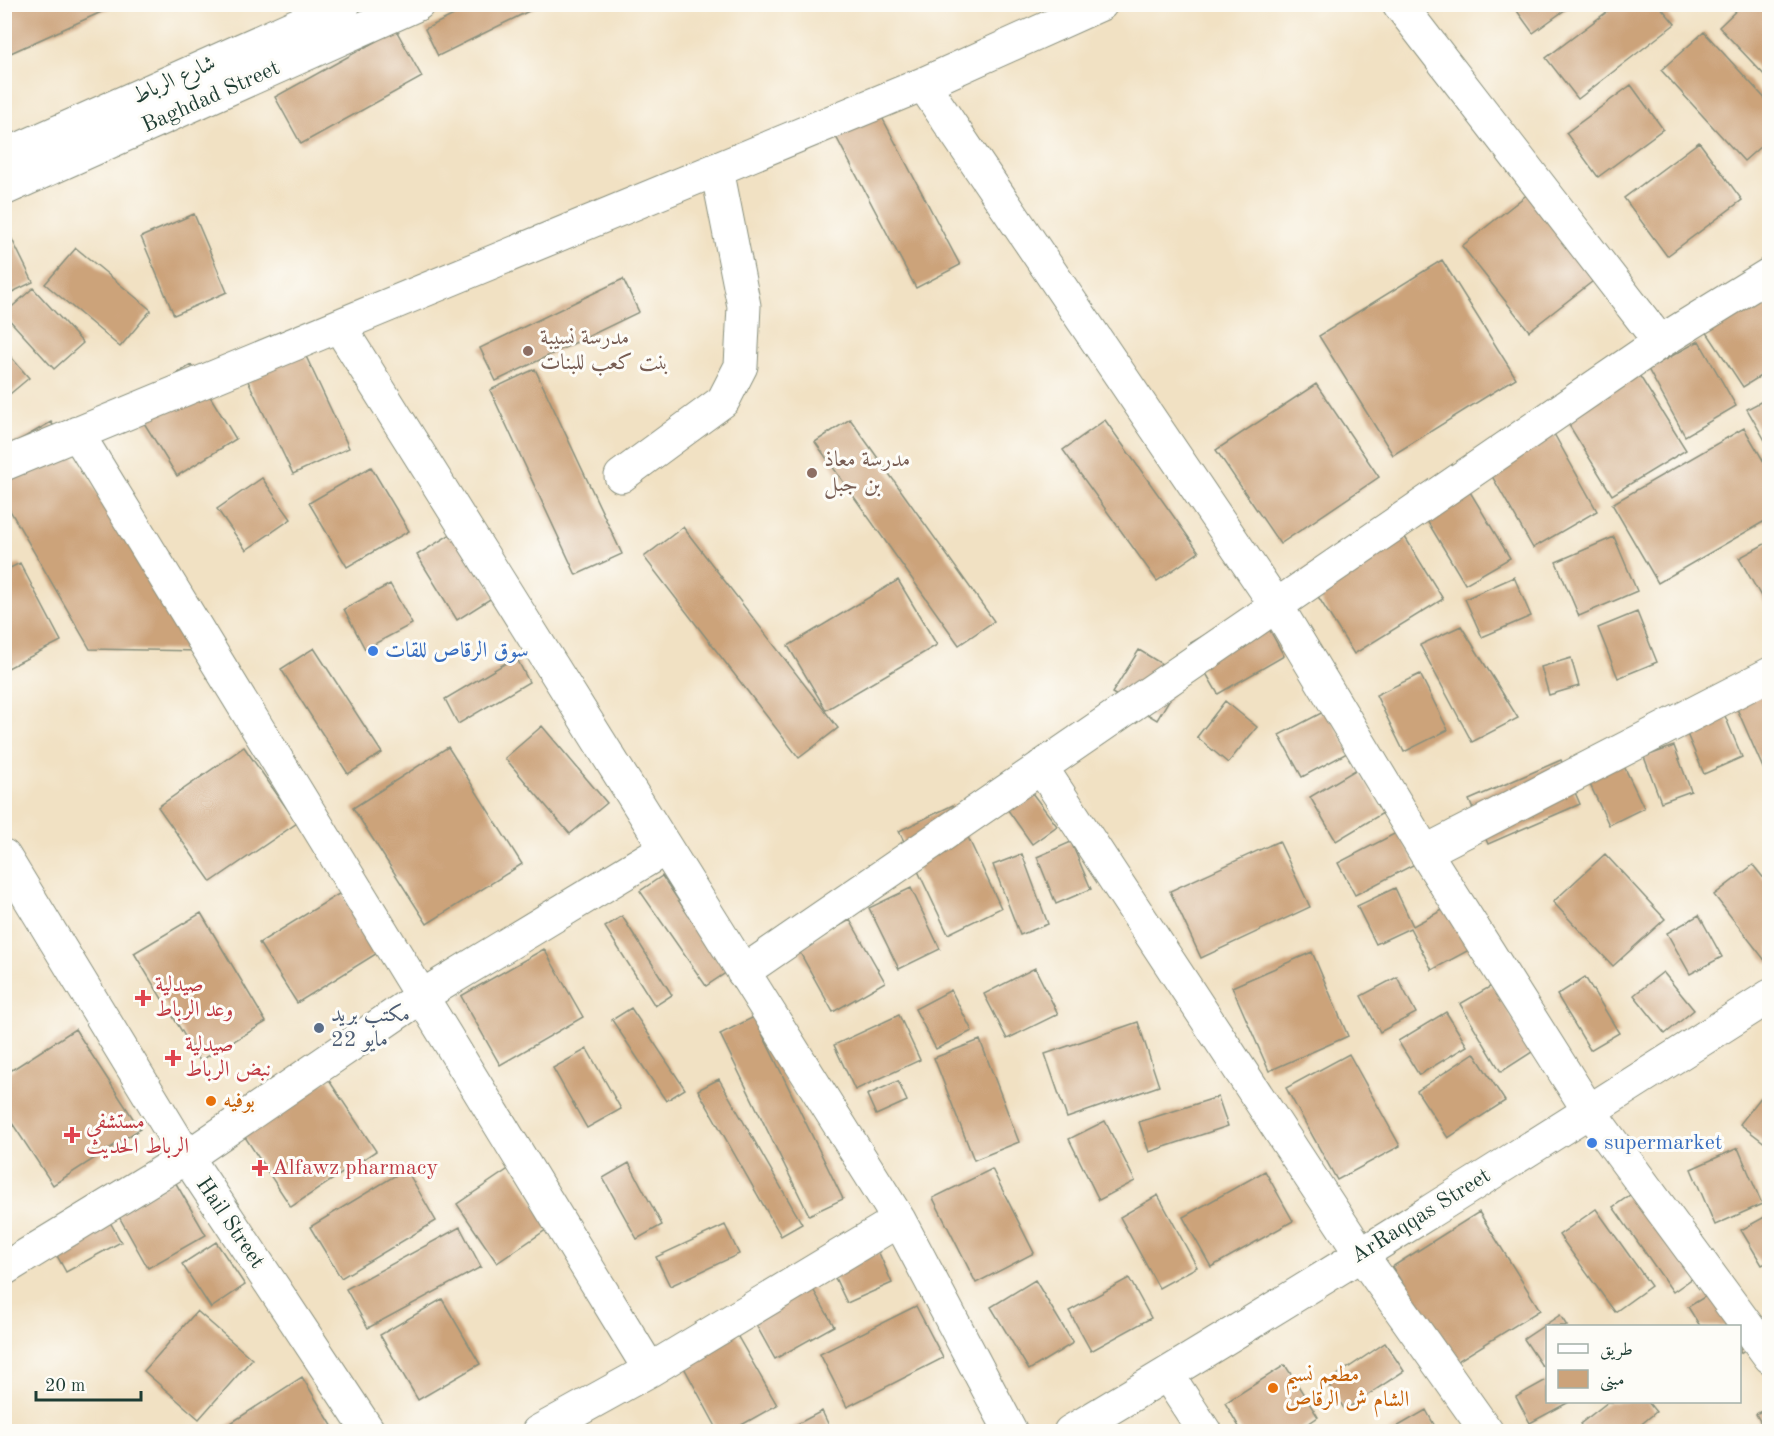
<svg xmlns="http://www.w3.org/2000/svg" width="1774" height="1436" font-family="'Old Standard TT',Amiri,serif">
	<rect width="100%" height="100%" fill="#fdfcf7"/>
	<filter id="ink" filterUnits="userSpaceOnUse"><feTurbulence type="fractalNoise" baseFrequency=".0167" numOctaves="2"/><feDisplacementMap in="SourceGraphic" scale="12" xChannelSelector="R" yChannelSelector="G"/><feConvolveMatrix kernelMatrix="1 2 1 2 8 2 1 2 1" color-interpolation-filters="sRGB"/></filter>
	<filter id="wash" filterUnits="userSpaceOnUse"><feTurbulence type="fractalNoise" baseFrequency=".008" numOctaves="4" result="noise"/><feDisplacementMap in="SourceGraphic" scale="24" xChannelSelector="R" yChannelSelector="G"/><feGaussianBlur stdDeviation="1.35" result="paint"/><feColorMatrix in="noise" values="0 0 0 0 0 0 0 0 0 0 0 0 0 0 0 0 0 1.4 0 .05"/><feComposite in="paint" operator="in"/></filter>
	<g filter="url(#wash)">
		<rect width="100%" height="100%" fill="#f1e1c3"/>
		<g id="blocks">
			<path fill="#cca37a" d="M4,4H119L4,56Z
				M476,4H543L438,56L425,29Z
				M1512,4H1573L1533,33Z
				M1743,4H1770V81L1719,27Z
				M1616,5H1659L1675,24L1578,99L1546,58Z
				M396,30L422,77L301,144L275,97Z
				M1704,32L1770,104V138L1744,161L1661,70Z
				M1631,85L1663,129L1598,177L1566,133Z
				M876,106L960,265L916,288L832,129Z
				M1699,142L1742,200L1667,256L1624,198Z
				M1529,193L1597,278L1529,331L1462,246Z
				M194,214L227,292L174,315L141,237Z
				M4,223L33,282L4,296Z
				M76,248L151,310L120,347L45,284Z
				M1442,260L1516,378L1393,455L1319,336Z
				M623,279L639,312L496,381L480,348Z
				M33,288L83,343L54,369L4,314Z
				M1770,290V370L1743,387L1706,331Z
				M1699,341L1736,406L1685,436L1648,369Z
				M4,349L29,378L4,399Z
				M303,350L349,448L293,474L246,377Z
				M1626,354L1686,450L1612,495L1553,399Z
				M191,365L236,439L177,476L131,402Z
				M535,369L622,554L576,575L490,390Z
				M1316,384L1379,477L1280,544L1216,450Z
				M1770,397V449L1747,409Z
				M850,419L994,621L959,645L815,442Z
				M1105,420L1199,552L1157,581L1063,450Z
				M51,422L200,651L90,649L4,500V449Z
				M1744,428L1770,472V518L1658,583L1612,504Z
				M1553,432L1597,511L1533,548L1488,469Z
				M371,467L409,531L347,567L309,503Z
				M1461,477L1510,558L1465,584L1417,504Z
				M262,478L291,519L246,550L217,509Z
				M1392,516L1443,599L1354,654L1302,571Z
				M683,527L838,728L799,758L644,557Z
				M454,532L495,596L457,620L417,555Z
				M1614,537L1637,591L1579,616L1556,562Z
				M1770,541V612L1739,558Z
				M20,563L61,641L4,670V571Z
				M1514,577L1531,616L1482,637L1465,599Z
				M898,580L937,645L826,710L788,646Z
				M390,584L412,624L365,649L344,609Z
				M1256,605L1284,656L1218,694L1189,644Z
				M1637,612L1657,662L1618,678L1598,628Z
				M1461,626L1518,718L1472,742L1420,645Z
				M314,648L382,753L348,774L281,669Z
				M1139,650L1183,677L1157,720L1112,693Z
				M516,657L529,682L458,724L445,699Z
				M1571,658L1579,686L1549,695L1541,667Z
				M1759,672L1770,695V784L1727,686Z
				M1420,674L1448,730L1404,752L1376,695Z
				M1225,701L1257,727L1228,763L1197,737Z
				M1327,710L1349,752L1302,777L1279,735Z
				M1723,711L1742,757L1704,774L1684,727Z
				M542,726L607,803L570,834L505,758Z
				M1674,746L1691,791L1661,802L1644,757Z
				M244,747L297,823L211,882L158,807Z
				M448,747L522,864L427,924L353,808Z
				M1561,760L1580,804L1488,844L1469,800Z
				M1622,762L1644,808L1609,825L1587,778Z
				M1357,769L1383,813L1336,841L1310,797Z
				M1029,789L1057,826L1032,844L1005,806Z
				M953,805L1001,908L948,934L899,831Z
				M1398,832L1415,864L1355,895L1338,863Z
				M1279,841L1310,907L1201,958L1170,891Z
				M1071,842L1091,889L1056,904L1037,857Z
				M1022,854L1048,924L1020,935L993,865Z
				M1605,854L1665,919L1613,966L1553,902Z
				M1753,865L1770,886V961L1767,963L1714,895Z
				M662,876L727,972L706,986L640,891Z
				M911,888L940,949L899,969L869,908Z
				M1395,888L1413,926L1459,901L1482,943L1432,970L1410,928L1376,944L1357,906Z
				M342,892L379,952L297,1003L259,943Z
				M201,913L266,1022L200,1061L134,953Z
				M1699,915L1722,957L1690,974L1667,933Z
				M622,916L672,995L655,1006L605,927Z
				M850,920L885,982L833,1012L798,949Z
				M544,949L583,1017L500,1065L461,996Z
				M1312,952L1348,1036L1269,1071L1232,987Z
				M1035,968L1058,1014L1007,1039L984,994Z
				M1663,972L1694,1010L1665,1034L1634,995Z
				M1397,977L1416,1013L1380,1032L1361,996Z
				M1585,977L1619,1033L1590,1050L1557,995Z
				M1493,985L1532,1052L1501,1072L1460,1004Z
				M951,990L972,1031L936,1049L915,1009Z
				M631,1008L685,1089L666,1101L612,1020Z
				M1446,1012L1467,1046L1419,1075L1398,1041Z
				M899,1015L920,1060L855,1090L834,1045Z
				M754,1017L843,1199L809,1215L720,1034Z
				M1138,1022L1159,1086L1067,1118L1045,1054Z
				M75,1029L140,1129L53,1185L4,1111V1075Z
				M980,1040L1019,1142L974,1160L934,1058Z
				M587,1049L621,1109L587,1128L553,1068Z
				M1474,1053L1505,1101L1448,1138L1417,1091Z
				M1349,1054L1400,1146L1337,1180L1286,1088Z
				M328,1079L376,1151L291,1207L243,1134Z
				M719,1079L802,1224L781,1236L698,1090Z
				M898,1081L907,1101L876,1115L867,1095Z
				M1762,1096L1770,1102V1147L1740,1124Z
				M1218,1097L1228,1126L1149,1152L1139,1122Z
				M1105,1121L1135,1181L1099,1200L1069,1139Z
				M1738,1148L1762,1204L1715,1225L1691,1169Z
				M629,1163L662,1225L637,1239L603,1178Z
				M510,1168L550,1227L497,1263L457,1204Z
				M406,1169L436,1221L341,1278L310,1227Z
				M992,1169L1034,1253L976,1283L933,1198Z
				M1265,1171L1293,1221L1211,1267L1183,1217Z
				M174,1180L206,1235L148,1268L117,1213Z
				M1647,1183L1707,1268L1673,1292L1613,1207Z
				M1158,1195L1197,1267L1159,1288L1120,1217Z
				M1596,1209L1651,1286L1615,1312L1559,1235Z
				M1479,1212L1540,1310L1453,1364L1392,1267Z
				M1770,1214V1261L1762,1265L1741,1230Z
				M110,1222L121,1242L66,1272L55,1252Z
				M725,1225L739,1254L670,1286L656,1257Z
				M460,1227L481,1267L368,1328L346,1289Z
				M216,1242L245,1285L211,1308L182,1264Z
				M876,1246L892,1283L847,1303L830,1267Z
				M1129,1278L1151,1318L1091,1351L1069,1311Z
				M1035,1280L1073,1343L1029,1370L991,1307Z
				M810,1284L834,1326L775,1359L751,1316Z
				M1719,1288L1755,1343L1740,1353V1326H1700L1688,1307Z
				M442,1299L480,1364L418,1400L380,1335Z
				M916,1306L943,1358L847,1407L820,1354Z
				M197,1311L252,1359L199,1419L144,1371Z
				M1560,1315L1567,1326H1548V1362L1542,1366L1524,1339Z
				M734,1330L777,1405L729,1432H719L680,1360Z
				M1385,1343L1404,1371L1345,1410L1327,1382Z
				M1285,1365L1318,1417L1296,1432H1242L1225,1403Z
				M302,1377L336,1432H217Z
				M1548,1379V1402H1569L1530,1423L1516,1397Z
				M1608,1402H1648L1656,1412L1632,1432H1586L1580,1424Z
				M1770,1406V1432H1766L1756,1414Z
				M1426,1410L1438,1432H1388Z
				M822,1411L832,1432H782Z"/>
		</g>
	</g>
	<g filter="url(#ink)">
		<use href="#blocks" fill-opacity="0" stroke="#888f7c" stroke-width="1.5"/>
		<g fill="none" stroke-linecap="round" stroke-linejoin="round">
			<g stroke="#888f7c" stroke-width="35">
				<path id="minor" d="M1399,4L1660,342
					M923,84L1276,605L1425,852L1589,1111L1770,1357
					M4,156L344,4
					M4,189L418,4
					M339,326L899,1220L1011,1432
					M77,433L650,1370
					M4,464L923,84L1101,4
					M621,476L723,401L741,366L744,306L717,169
					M1041,767L1361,1254L1487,1432
					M1425,852L1770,674
					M4,856L187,1157L369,1432
					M743,972L1660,342L1770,274
					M4,1269L187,1157L422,996L666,848
					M1167,1374L1205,1432
					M538,1432L650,1370L899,1220
					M1070,1432C1307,1291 1538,1144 1770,996"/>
			</g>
			<use href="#minor" stroke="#fff" stroke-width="33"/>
		</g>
	</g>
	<g fill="#8d6e63" stroke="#fdfcf7" stroke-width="2">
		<circle cx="528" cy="351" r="6"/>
		<circle cx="812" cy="473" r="6"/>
	</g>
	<g fill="#3f7fe0" stroke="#fdfcf7" stroke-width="2">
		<circle cx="373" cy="651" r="6"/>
		<circle cx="1592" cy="1143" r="6"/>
	</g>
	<g fill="#e0444e" stroke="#fdfcf7" stroke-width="2">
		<path d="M140 989h6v6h6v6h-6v6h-6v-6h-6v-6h6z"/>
		<path d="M170 1049h6v6h6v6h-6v6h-6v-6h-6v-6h6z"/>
		<path d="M69 1126h6v6h6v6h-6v6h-6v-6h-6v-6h6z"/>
		<path d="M257 1159h6v6h6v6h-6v6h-6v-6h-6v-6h6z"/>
	</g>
	<circle fill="#5c6f8a" stroke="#fdfcf7" stroke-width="2" cx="319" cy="1028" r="6"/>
	<g fill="#e8710a" stroke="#fdfcf7" stroke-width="2">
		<circle cx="211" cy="1101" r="6"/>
		<circle cx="1273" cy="1388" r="6"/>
	</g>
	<g text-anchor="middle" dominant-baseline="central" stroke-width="6" stroke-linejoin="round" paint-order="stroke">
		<g font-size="22" fill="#1f3d34" stroke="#fdfcf7">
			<text transform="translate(174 80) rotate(-24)">شارع الرباط</text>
			<text transform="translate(211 97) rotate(-24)">Baghdad Street</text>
			<text transform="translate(1421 1216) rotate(-32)">ArRaqqas Street</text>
			<text transform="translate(230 1223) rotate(56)">Hail Street</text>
		</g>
		<g font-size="22" fill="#785e54" stroke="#fdfcf7" text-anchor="start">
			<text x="540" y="338">مدرسة نسيبة<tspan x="540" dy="25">بنت كعب للبنات</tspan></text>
			<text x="824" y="460">مدرسة معاذ<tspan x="824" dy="25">بن جبل</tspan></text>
		</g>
		<g font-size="22" fill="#366cbe" stroke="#fdfcf7" text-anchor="start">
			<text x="385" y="651">سوق الرقاص للقات</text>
			<text x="1604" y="1143">supermarket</text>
		</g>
		<g font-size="22" fill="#be3a42" stroke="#fdfcf7" text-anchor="start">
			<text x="155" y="985">صيدلية<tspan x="155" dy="25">وعد الرباط</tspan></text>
			<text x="185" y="1045">صيدلية<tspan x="185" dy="25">نبض الرباط</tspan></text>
			<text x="86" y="1122">مستشفى<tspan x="86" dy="25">الرباط الحديث</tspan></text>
			<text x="272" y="1168">Alfawz pharmacy</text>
		</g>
		<g font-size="22" fill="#4e5e75" stroke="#fdfcf7" text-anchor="start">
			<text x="331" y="1015">مكتب بريد<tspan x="331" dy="25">22 مايو</tspan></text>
		</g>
		<g font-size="22" fill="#c56008" stroke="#fdfcf7" text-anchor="start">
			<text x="223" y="1101">بوفيه</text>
			<text x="1285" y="1375">مطعم نسيم<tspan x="1285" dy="25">الشام ش الرقاص</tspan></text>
		</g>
	</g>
	<rect width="1774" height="1436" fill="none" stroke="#fdfcf7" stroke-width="24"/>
	<rect x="1546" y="1325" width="195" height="78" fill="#fdfcf7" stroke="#a4b0a9" stroke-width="1.5"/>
	<rect x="1558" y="1344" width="30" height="9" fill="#ffffff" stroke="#a4b0a9" stroke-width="1.5"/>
	<text x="1600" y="1355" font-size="18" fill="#1f3d34">طريق</text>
	<rect x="1558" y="1370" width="30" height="18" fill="#cca37a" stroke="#a4b0a9" stroke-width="1.5"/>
	<text x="1600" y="1385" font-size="18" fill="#1f3d34">مبنى</text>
	<path d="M36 1391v9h105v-9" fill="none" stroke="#1f3d34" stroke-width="3"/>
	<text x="45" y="1391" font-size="18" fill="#1f3d34" stroke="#fdfcf7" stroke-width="4.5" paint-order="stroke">20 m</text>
</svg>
